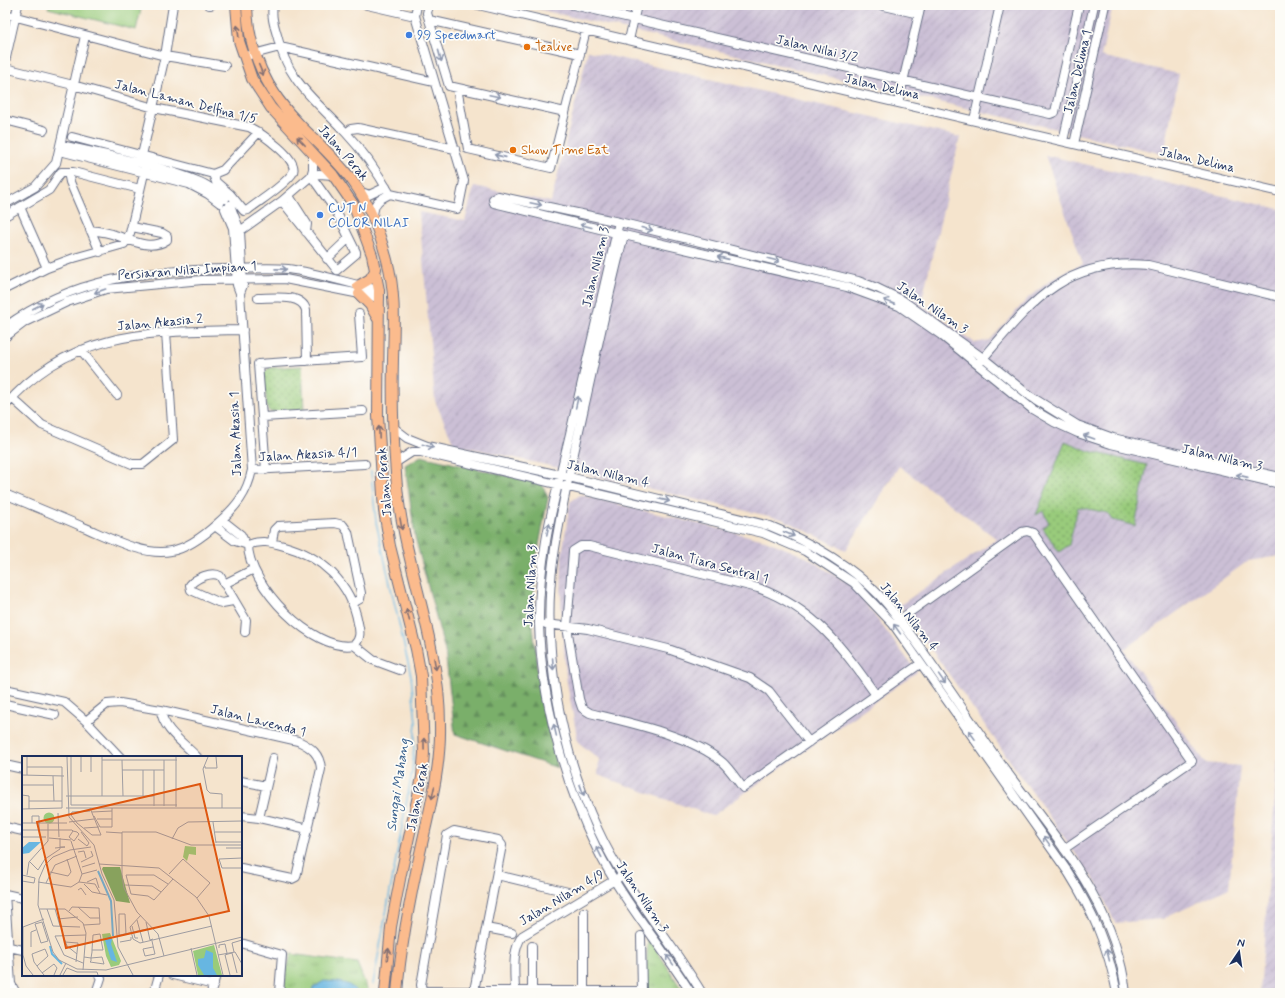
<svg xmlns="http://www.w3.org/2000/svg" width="1285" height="998" font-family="Mynerve,sans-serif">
	<defs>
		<pattern id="industrial-furrows" width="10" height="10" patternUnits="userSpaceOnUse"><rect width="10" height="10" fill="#cbbfd5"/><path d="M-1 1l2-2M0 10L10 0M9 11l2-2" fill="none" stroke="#aea4b9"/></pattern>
		<pattern id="grass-dots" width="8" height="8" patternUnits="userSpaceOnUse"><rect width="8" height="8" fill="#99cb7b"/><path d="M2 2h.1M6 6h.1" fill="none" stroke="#7ca568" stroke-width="1.8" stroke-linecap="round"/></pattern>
		<pattern id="forest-firs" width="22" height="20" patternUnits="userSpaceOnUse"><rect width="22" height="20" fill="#7aaf6b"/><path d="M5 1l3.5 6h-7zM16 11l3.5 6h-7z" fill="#638f5b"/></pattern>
		<pattern id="park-tufts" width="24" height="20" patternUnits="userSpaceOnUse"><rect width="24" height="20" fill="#99cb7b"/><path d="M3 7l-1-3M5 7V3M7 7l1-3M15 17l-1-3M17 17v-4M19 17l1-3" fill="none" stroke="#7ca568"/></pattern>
	</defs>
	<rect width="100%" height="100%" fill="#fdfcf7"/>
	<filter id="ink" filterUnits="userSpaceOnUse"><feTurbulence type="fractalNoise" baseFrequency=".025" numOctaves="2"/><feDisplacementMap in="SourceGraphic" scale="8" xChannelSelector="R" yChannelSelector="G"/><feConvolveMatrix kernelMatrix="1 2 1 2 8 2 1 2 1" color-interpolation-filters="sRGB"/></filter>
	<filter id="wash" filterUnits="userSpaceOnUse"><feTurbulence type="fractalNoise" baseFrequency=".012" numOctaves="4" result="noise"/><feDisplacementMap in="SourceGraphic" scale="16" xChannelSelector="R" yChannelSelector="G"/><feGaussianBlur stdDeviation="0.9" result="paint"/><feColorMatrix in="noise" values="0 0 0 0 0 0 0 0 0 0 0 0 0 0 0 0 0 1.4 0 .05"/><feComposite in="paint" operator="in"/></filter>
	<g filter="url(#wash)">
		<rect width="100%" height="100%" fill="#f5e4cd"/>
		<path fill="url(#industrial-furrows)" d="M520,5H1113L1101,56L1179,74L1164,154Z
			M588,51L960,137L921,304L975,343L990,340L1029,297L1056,276L1083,264L1045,155L1280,209V556L1248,561L1124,650L1206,763L1240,766L1229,888L1163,919L1115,923L1097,884L900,605L997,539L899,466L846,550L782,519L454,444L435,401L419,212L465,221L474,186L551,202Z
			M580,495L765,540L808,558L854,588L917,672L712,816L598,775L599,759L578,742L566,677L561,603L562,555L570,502Z
			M1280,730V993H1260Z"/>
		<path fill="url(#grass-dots)" stroke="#5a7d6c" d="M302,366L304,410L270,412L267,408L264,373L269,368Z
			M1065,441L1089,451L1147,465L1135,526L1113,520L1108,513L1078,507L1069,545L1059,552L1043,528L1049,523L1043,511L1036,515Z"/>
		<path fill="url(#forest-firs)" stroke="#4a6f64" d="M421,456L542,484L548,498L535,566L533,624L539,692L558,768L455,734L445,651L415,537L405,465Z"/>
		<path fill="url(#park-tufts)" stroke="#5a7d6c" d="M648,937L684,993H645Z
			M291,954L357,963L369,993H284L286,973Z"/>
		<path fill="#99cb7b" stroke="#5a7d6c" d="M49,5H142L136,30L48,8Z"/>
		<path fill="#67b6e1" stroke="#4172a0" d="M324,981C337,982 350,981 357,993H312L313,988Z"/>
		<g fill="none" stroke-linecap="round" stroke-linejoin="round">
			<path stroke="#67b6e1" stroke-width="1.5" d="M371,471L376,522L411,676L416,722L412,772L373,984"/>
		</g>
	</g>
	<g filter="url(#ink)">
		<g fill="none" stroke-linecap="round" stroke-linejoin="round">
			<g stroke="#676e85" stroke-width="10">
				<path id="minor" d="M209,5H211
					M273,5C271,16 274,25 277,35C288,83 315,99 346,133C363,151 378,173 390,194L457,209L459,206L464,181L415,16L417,5
					M367,5L415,16
					M429,5L427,13L449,86L565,112
					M478,5L1280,192
					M573,5L1050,114L1055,112
					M880,5L919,14
					M5,14L165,56L225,66
					M429,20L580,54
					M629,40L637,5
					M250,55L280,47L434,82
					M5,62L18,5
					M5,68L73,85L154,108L249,127C259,132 302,160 292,174C281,188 262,199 248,210L244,211L230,194L216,182L213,174L223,170L259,132
					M5,76L7,68
					M457,88L468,149L551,168L586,30
					M898,103L921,5
					M1055,112L1079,5
					M5,120L44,130
					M974,120L1000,5
					M346,133L351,129L358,128L455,149
					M72,137L213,174
					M1063,141L1094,5
					M1074,144L1105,5
					M61,145C105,155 159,165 200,182C210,186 217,193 225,199
					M60,151L189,184L208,194L220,203
					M142,155L165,56L173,5
					M68,172L70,182L100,252
					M311,176L313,169V154
					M359,191L369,195L386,187
					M289,196L307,224L306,232
					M282,201L337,270L356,254V252L336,211L311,176
					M5,204L35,187L56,163L85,36
					M230,205L240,231L243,285L240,293
					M20,207L47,268
					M5,216L49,190L61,172H73L140,189
					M373,216C374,202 378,200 390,194
					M619,222L498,196L493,199L494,203L620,234
					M90,230C98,231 107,232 115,235C131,240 150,251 167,240V236L162,233L132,227
					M234,233L240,231L282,201L311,176L319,174L333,175
					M327,259L348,239
					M5,289L47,268L74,258L124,244L130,233L146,165
					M258,298C272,298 302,293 306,310L307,361
					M5,327C73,277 148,270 230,269C249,269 269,267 288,269C319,273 349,284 379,290
					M5,337L25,322L67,302L106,289L202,280L285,279L380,298
					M81,350L117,395
					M980,362C1030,304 1063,258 1148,265L1280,297
					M12,398L42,425L132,464H143L173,440L166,332
					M5,406C70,329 151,332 243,330
					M263,417L363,411
					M394,428L407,438L427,446L569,477L770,526C810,542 848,563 879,595C895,612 908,631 922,650C945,683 968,716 991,750C1044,826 1115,896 1126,993
					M395,463L412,452H421L763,533L805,551L854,583L893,624L1068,872C1093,912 1108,946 1117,993
					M252,470L365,464
					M266,470L258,364L362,357L359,314
					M5,494C30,505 56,515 81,526C106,536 144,557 171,551C188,548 206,534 218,523C236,507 247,494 252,470L240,293L237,285L233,228L225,209
					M222,520L241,535L245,543
					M215,526L235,541L248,545
					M272,542L274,530L278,526L335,523L343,525L348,532L361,593L360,599L353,603
					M248,545C261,540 270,542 284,546C321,556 351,583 358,623C360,631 361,639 354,645
					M248,545C248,584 313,653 354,645
					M224,584L254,569
					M233,601L222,603L218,602L191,590L190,585C196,578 212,571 220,576L246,620L245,632
					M899,620L1022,532L1027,531L1033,533L1192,761L1064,849
					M546,624L588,629L668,649L750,678L769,691L809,742
					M354,645L373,660L400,670
					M5,689L64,702L86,721L120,757
					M876,695C842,647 815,609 758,588L589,546H581L573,551L567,627L579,699L582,708L590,713C627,722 693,736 722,762C730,769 736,779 743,788L920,664
					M5,704L55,715
					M161,710C162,729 185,744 197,757
					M86,721L107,704L120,703L161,710L298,741C311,747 320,754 321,769L296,877L292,879L241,868
					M5,765L23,769
					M241,781L266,786
					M241,816L259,818L308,829
					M259,818L273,758
					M5,827L23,831
					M497,875L568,892
					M5,894L11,984L16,993
					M5,894L23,898
					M584,912V993
					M486,928L512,933
					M641,936L642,993
					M241,943L282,955L279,993
					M532,946V993
					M9,947L23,950
					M173,975L214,985
					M474,991L502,845L498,840L454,831L447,835L421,985L422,990L427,991H642
					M96,993L101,978L99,975
					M154,993L159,975
					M211,993L216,975
					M515,993C515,975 511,952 522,936L618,878
					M691,993C661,945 622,900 597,849C564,782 541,698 539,624C538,558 554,501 569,438C585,366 602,294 619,222L858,281L877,288L902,300L983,358L1030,396L1077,425L1113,438L1280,477
					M702,993C669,938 625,889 598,830C561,751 541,649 553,562C560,510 573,459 584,408C597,350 609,292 624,235L847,287L899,306L941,335L1032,409L1054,422L1078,433L1111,444L1280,484"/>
			</g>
			<g stroke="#676e85" stroke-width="12">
				<path id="major" d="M236,5L239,41L252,79L271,108L333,175L353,204L372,255L379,290L378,416L384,511L390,546L416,649L421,676L424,753L422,777L401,874L391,927L385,993
					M247,5C248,52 268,93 301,126C319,144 339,162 354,183C370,205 380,234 387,260C396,293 394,325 393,359C392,397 393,435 396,474C401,559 440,638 440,725C441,765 431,804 422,844C411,893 401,942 397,993
					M358,286L370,279L376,269
					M359,294L370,305L378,319"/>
			</g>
			<use href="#minor" stroke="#fff" stroke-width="8"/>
			<use href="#major" stroke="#fbbb8d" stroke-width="10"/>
		</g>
		<defs><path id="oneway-shaft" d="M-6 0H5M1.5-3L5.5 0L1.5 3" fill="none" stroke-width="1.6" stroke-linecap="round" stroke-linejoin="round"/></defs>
		<g stroke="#806e73">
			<use href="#oneway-shaft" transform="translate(238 31) rotate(-98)"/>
			<use href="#oneway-shaft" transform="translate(261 70) rotate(67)"/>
			<use href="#oneway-shaft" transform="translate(301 141) rotate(-134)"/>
			<use href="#oneway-shaft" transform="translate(379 432) rotate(-92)"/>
			<use href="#oneway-shaft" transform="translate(401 524) rotate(80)"/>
			<use href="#oneway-shaft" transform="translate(408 615) rotate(-104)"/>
			<use href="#oneway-shaft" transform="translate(435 664) rotate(80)"/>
			<use href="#oneway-shaft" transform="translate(424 744) rotate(-91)"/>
			<use href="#oneway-shaft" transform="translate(433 793) rotate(102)"/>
			<use href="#oneway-shaft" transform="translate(388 954) rotate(-83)"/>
		</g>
		<g stroke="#8d97ae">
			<use href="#oneway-shaft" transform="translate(440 56) rotate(75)"/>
			<use href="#oneway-shaft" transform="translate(495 96) rotate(12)"/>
			<use href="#oneway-shaft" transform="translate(500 156) rotate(-167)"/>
			<use href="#oneway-shaft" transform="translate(536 204) rotate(12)"/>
			<use href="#oneway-shaft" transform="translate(586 226) rotate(-166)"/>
			<use href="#oneway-shaft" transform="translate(647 229) rotate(14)"/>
			<use href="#oneway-shaft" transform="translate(723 258) rotate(-167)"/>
			<use href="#oneway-shaft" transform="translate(774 260) rotate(14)"/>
			<use href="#oneway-shaft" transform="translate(281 269) rotate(1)"/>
			<use href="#oneway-shaft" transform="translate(100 291) rotate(161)"/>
			<use href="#oneway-shaft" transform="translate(889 302) rotate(-158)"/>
			<use href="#oneway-shaft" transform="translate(38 306) rotate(-28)"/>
			<use href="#oneway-shaft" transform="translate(577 402) rotate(-77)"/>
			<use href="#oneway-shaft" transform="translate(1089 437) rotate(-161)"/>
			<use href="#oneway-shaft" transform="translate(428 446) rotate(17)"/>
			<use href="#oneway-shaft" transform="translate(1242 476) rotate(-167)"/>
			<use href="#oneway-shaft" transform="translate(664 500) rotate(13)"/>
			<use href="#oneway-shaft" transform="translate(548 529) rotate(-78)"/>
			<use href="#oneway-shaft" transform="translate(789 534) rotate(23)"/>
			<use href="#oneway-shaft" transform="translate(897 629) rotate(-125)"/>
			<use href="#oneway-shaft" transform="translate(553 664) rotate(86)"/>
			<use href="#oneway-shaft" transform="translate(942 679) rotate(55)"/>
			<use href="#oneway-shaft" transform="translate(555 730) rotate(-103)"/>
			<use href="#oneway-shaft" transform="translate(972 735) rotate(-126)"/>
			<use href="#oneway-shaft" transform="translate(582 790) rotate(70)"/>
			<use href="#oneway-shaft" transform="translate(1047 841) rotate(-125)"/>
			<use href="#oneway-shaft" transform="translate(599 852) rotate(-117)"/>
			<use href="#oneway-shaft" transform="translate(1108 955) rotate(-104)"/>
			<use href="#oneway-shaft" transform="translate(670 960) rotate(-125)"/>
		</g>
	</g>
	<g fill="#3f7fe0" stroke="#fdfcf7" stroke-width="1.5">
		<circle cx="409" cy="35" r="4"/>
		<circle cx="320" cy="215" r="4"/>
	</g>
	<g fill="#e8710a" stroke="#fdfcf7" stroke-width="1.5">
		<circle cx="527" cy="47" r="4"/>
		<circle cx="513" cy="150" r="4"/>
	</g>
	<g text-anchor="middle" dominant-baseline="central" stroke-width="3.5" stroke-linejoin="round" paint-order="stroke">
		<g font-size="13" fill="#366cbe" stroke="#fdfcf7" text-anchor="start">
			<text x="417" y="35">99 Speedmart</text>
			<text x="328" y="208">CUT N<tspan x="328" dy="15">COLOR NILAI</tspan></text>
		</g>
		<g font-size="13" fill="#c56008" stroke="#fdfcf7" text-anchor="start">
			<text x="535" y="47">Tealive</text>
			<text x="521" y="150">Show Time Eat</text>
		</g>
		<g font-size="13" fill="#1b2f5e" stroke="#fdfcf7">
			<text transform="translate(817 49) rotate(13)">Jalan Nilai 3/2</text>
			<text transform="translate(1078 72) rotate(-77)">Jalan Delima 1</text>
			<text transform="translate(882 87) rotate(13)">Jalan Delima</text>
			<text transform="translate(186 102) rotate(14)">Jalan Laman Delfina 1/5</text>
			<text transform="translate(343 153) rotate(49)">Jalan Perak</text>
			<text transform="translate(1197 160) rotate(13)">Jalan Delima</text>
			<text transform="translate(596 267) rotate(-77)">Jalan Nilam 3</text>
			<text transform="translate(187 271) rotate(-4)">Persiaran Nilai Impian 1</text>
			<text transform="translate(932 308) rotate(34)">Jalan Nilam 3</text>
			<text transform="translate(160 323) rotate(-5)">Jalan Akasia 2</text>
			<text transform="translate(236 434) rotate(-92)">Jalan Akasia 1</text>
			<text transform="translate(308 455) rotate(-3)">Jalan Akasia 4/1</text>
			<text transform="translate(1222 458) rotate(13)">Jalan Nilam 3</text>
			<text transform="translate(608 474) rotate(13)">Jalan Nilam 4</text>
			<text transform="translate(385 482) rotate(-95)">Jalan Perak</text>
			<text transform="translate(710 564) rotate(15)">Jalan Tiara Sentral 1</text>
			<text transform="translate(531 586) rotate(-87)">Jalan Nilam 3</text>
			<text transform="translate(909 617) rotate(51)">Jalan Nilam 4</text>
			<text transform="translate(258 721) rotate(14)">Jalan Lavenda 1</text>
			<text transform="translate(418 797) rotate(-79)">Jalan Perak</text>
			<text transform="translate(642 897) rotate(56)">Jalan Nilam 3</text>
			<text transform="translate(562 898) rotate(-31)">Jalan Nilam 4/9</text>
		</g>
		<g font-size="14" font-style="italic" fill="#365e8c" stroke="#fdfcf7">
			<text transform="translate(398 785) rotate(-82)">Sungai Mahang</text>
		</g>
	</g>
	<g transform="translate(22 756)">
		<rect width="220" height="220" fill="#f5e4cd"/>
		<path d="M163,90L174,91V99L167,98L165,105L161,101Z" fill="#99cb7b"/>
		<path d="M81,111H98L108,147L94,145L80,113Z" fill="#7aaf6b"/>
		<path d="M88,177L99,205L97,209L89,211L84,200L80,178ZM192,189L200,219H176L171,195Z" fill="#99cb7b"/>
		<path d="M21.5 62a5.5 5.5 0 1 1 11 0a5.5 5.5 0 1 1-11 0Z" fill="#99cb7b"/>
		<path d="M7,86H19L7,97L0,98V92ZM87,180L90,183L89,188L95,206L89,204L83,184ZM184,194L191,197V212L195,219H182L176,209V203L182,202Z" fill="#67b6e1"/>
		<path fill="none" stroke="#67b6e1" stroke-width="2" d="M76,115L89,145L91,180M28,190L30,198L40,208"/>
		<path fill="none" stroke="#9e9ca1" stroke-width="1" d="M5,1V19M45,1L47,61L72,89L80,118L92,144L96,191L111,219M49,1V49H155M59,1V16M69,1V16M80,1V40M154,1V51M186,1L181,13L185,34L188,37L200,38V52M80,4H155M100,4L101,40M142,4V50M183,10V12H195L194,1M100,14H142M132,14V50M0,19L42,20M31,20L32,45M0,29H31M0,39L7,40V53M44,40H132M121,40V14M7,45H40M44,52H220M68,52L79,79H70L55,67L49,59L50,56L68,55M0,53L40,52V11H5M70,56L90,55M36,57L37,81M72,60L78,71H90V52M0,63V81H24M75,63H90M47,66L72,63M191,66L194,87M0,67H45M10,67V60H17V74M62,72L77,71M0,74H50L51,75L55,76L57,78L52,85L47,81L51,75M84,76L100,77M193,76H220M27,82L49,84M56,83L65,90L67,87L59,76M150,83L156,72L166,66L220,65M194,86H220M69,91L48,94L31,101L23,109L17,123L16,149L31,196L37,204L55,213L84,214L220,181M33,92L43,91H38M204,92H220M56,96L62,95L64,102M220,102L197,103L200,112H220M8,106L16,114L23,103L38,93V82M59,106L71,100L69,95M77,108L137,112L174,141L187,160L201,219M60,111L73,107M28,116L46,120L49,116L45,103M60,118L75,114M147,118L161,103L188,127L175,142M0,119L13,122L12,127L0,125M5,119L7,106L26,85V68M220,123V156M16,126L49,131L57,126L60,118L49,85M57,126L73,128L78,137M65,126L74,122L77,132M24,127L33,109L55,100M62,128L70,136L85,139M146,128L132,119H104L109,138L126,140L132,144L151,123M103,129L130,130L139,136M56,134L59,132L64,139M56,151L68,162H78M18,153H43L61,167L64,177L61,214M25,153L31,170L58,171M33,153L38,170M47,155L50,151L77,152L78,168L62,169M119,159L108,171L111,183L118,187L190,170M36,163L56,161M115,164L121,186M20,166L26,185L19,187L13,168ZM124,166L128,184L131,183M110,170L113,182H116M104,178L103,158H97V179H98L125,173M41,179L45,190L55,198M130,185L132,194L133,198L123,200L121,193L131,191M43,186L56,187L54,206M98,186L109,184V181M9,191V176L14,174M169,192L175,219M197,192V189L203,188L205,197M212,196L210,187L220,184M196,199L213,196L220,208M142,200L136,178L115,156L102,132L100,119V76H134L169,89H220M62,201L69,202L80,201L82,208L68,206L69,205V202L70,196V194L71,179L78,178L81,194H70M61,207L42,199L33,180L64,179M15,210L26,200L23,193L10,198L12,206L15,210L17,213L22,219M20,217L32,208L35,212L32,219M11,219L4,210L1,199V171L22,163M38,219L44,207M41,219L45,212L55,216H75L76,219M208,219L203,199L206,198L210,197L215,217"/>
		<path fill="#de5710" fill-opacity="0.15" stroke="#de5710" stroke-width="2" d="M178,28L207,155L44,192L15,66Z"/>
		<rect width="220" height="220" fill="none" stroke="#1b2f5e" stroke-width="2"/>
	</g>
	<rect width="1285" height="998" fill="none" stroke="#fdfcf7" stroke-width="20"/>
	<g transform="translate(1239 952) rotate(13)" stroke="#fdfcf7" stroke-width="3" paint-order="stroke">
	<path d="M0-3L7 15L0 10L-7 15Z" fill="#1b2f5e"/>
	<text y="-6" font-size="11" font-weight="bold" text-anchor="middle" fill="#1b2f5e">N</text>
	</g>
</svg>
